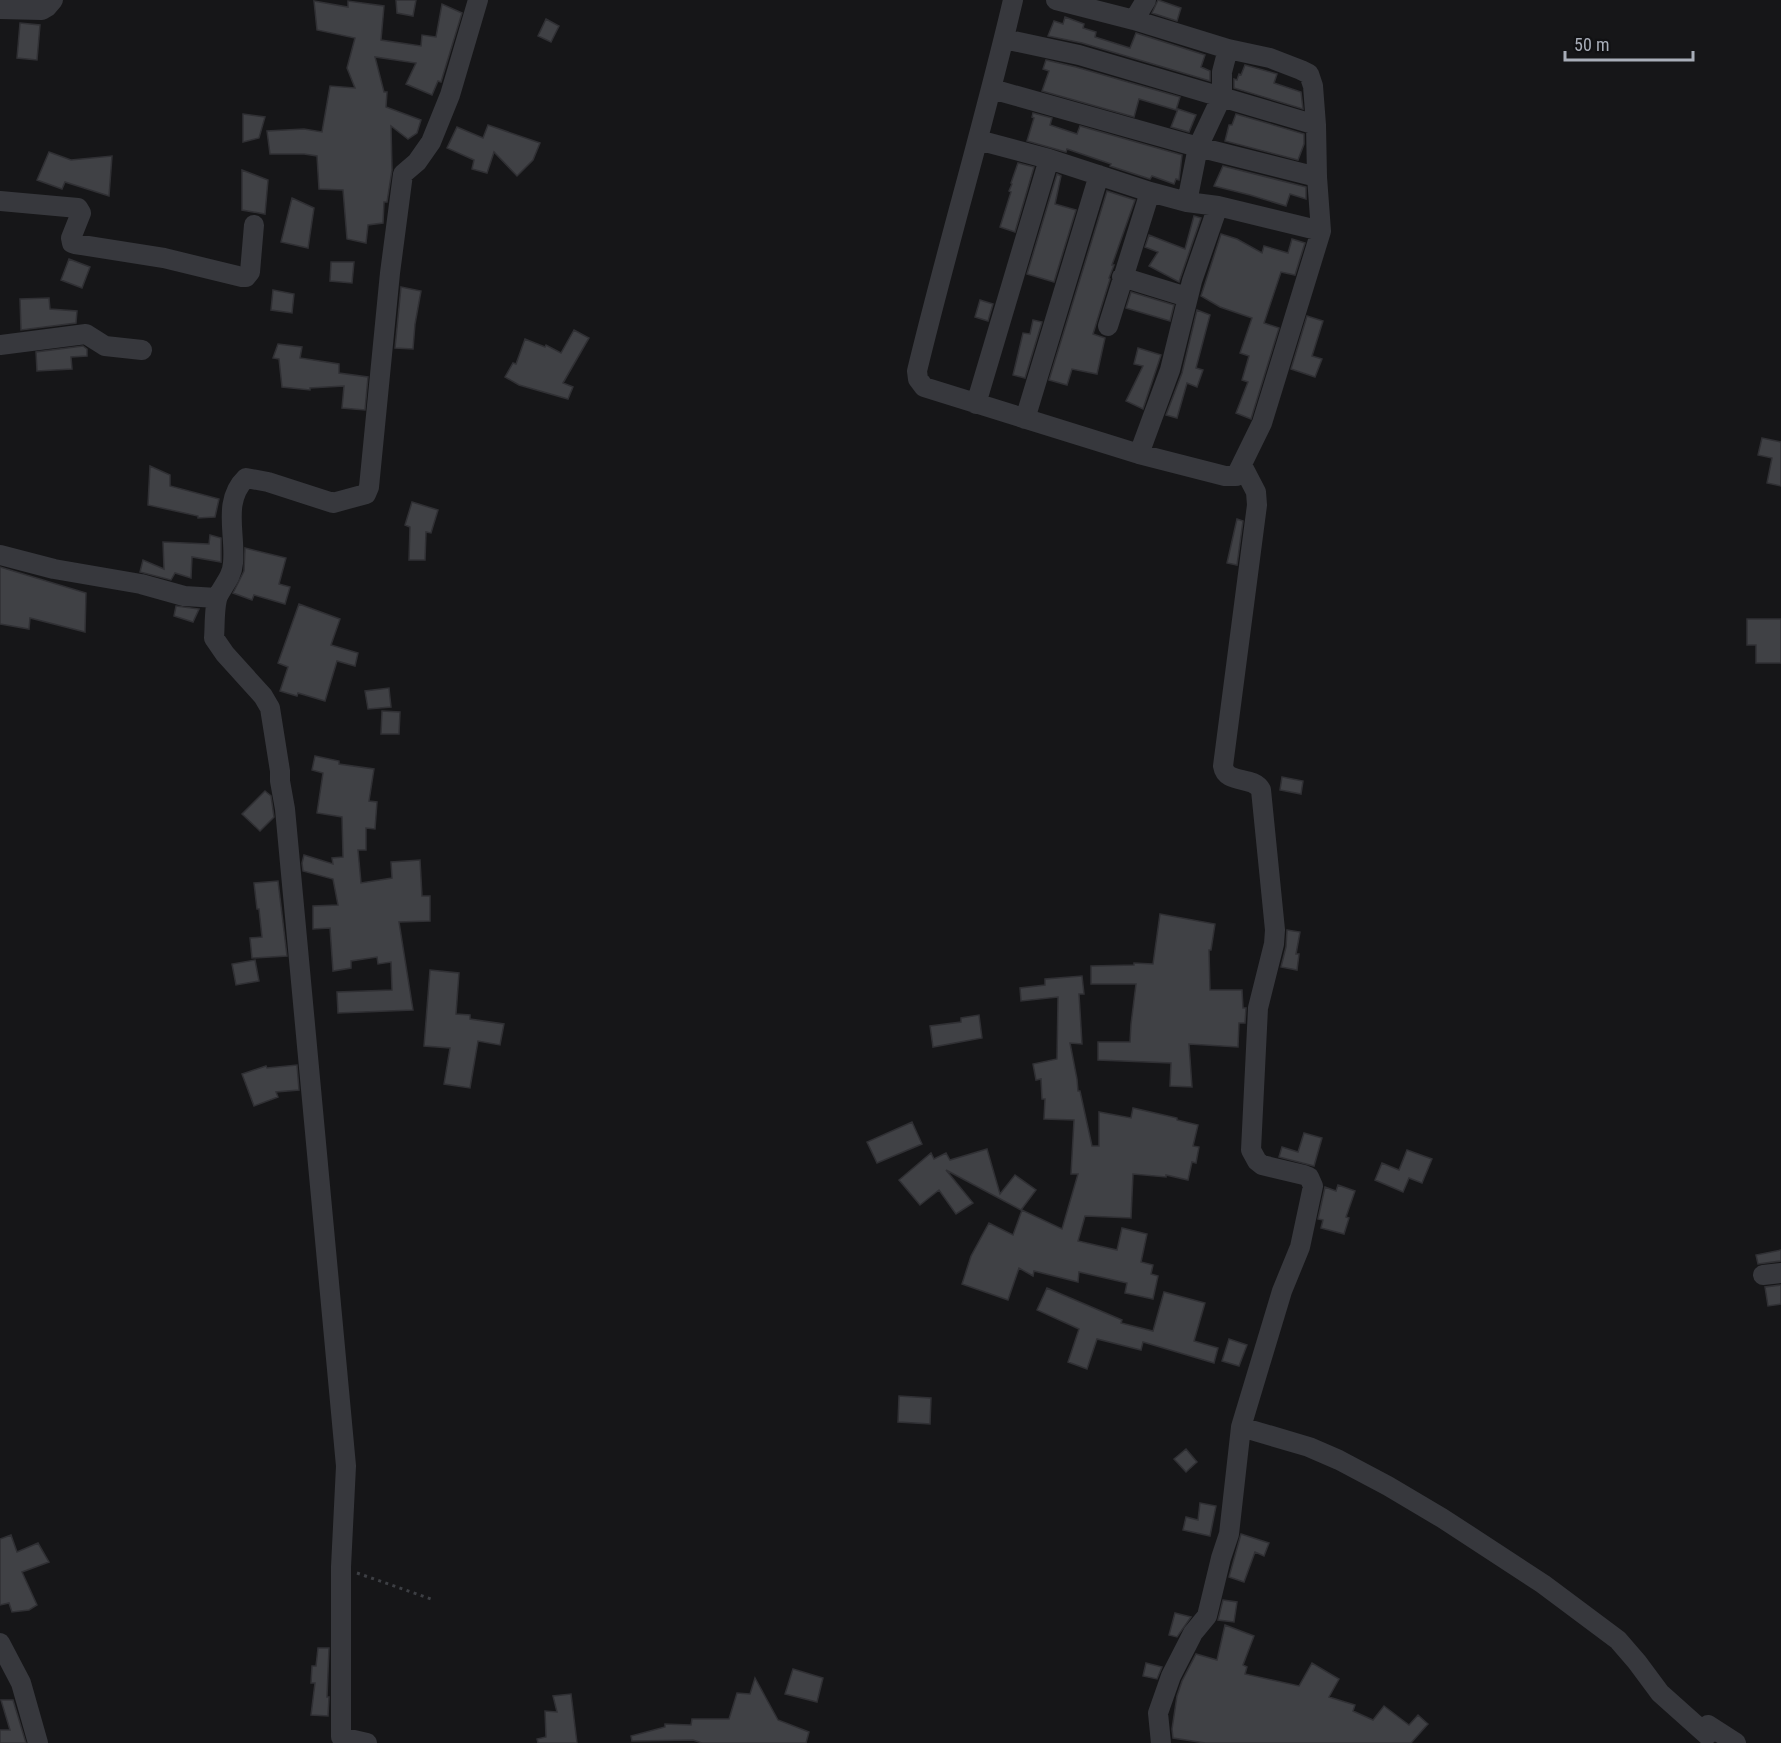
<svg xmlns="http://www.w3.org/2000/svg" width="1781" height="1743" font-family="'Roboto Condensed',sans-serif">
	<rect width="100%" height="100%" fill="#161618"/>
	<path fill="#404145" stroke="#303034" stroke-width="1.5" d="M396,0H416L413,16L397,13Z
		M1158,0L1181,8L1177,21L1152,13Z
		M314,1L348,7V1L384,6L381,40L421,46L422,35L436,37L442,4L462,13L441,82L438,81L432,95L406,84L416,63L375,57L384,92H387L386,107L421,120L417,133L408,139L391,126L392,170L387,202H384L383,223L368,225L366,243L347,239L343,190L319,189L317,156L304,154H270L267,131L304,129L322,132L330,86L355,88L347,68L355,38L317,30Z
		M1065,17L1084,24L1083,28L1096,32L1095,37L1130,48L1136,33L1205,55L1201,67L1210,71V81L1082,43L1048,36L1054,21L1063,24Z
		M546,19L559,26L551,42L538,36Z
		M20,23L40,25L37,60L17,58Z
		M1046,60L1076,67L1180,97L1176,110L1139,99L1134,117L1042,91L1049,71L1043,69Z
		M1245,65L1277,74L1274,83L1301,92L1303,109L1234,88V79L1237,80L1239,74L1241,75Z
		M1178,109L1196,115L1189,132L1171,127Z
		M1033,113L1052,118L1050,125L1077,134L1080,126L1182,155L1179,180L1176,179L1174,184L1152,176L1150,179L1110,166L1111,164L1067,149L1066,152L1027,141L1034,118L1032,117Z
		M243,114L265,117L259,138L243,142Z
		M1236,114L1304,134V144L1298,160L1225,141L1229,125H1232Z
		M488,125L540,143L533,160L517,176L494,152L487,173L472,169L474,160L447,148L457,127L483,138Z
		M49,152L71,160L112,156L109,196L65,182L62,189L37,180Z
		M1018,163L1034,167L1015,232L1000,227L1011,192L1009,191L1012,184L1011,183Z
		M1223,166L1306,187V199L1290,194L1286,206L1250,195L1214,186Z
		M242,170L268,180L265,214L242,210Z
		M1057,174L1061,176L1055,204L1076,210L1054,282L1027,274Z
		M1107,191L1135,200L1112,265H1114L1109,278L1110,279L1093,334L1105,338L1097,374L1072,369L1067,385L1049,380Z
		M292,198L314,208L308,248L281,242Z
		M1194,216L1201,218L1179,282L1149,266L1158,252L1145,247L1149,235L1185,249Z
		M1221,234L1237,239L1262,253L1264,246L1288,253L1292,239L1305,243L1295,275L1281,272L1264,323L1279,328L1251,419L1236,413L1248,382L1242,380L1249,356L1240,353L1252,318L1220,307L1201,296Z
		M69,259L90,267L82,288L61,280Z
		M331,262H354L352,283L330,281Z
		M401,287L421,291L415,324L413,349L395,348Z
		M273,290L294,294L292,313L271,310Z
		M1131,292L1174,305L1170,321L1126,308Z
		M49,298L50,309L77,311L76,323L21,330L20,299Z
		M980,300L993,304L988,321L975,317Z
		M1197,310L1210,315L1196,368L1203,370L1197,387L1187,383L1177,418L1166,415L1182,373Z
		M1307,316L1323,321L1312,356L1322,359L1315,377L1291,369Z
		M1033,320L1042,322L1025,378L1013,375L1023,333L1030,334Z
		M574,330L589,338L563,383L573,387L568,399L519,385L505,377L513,363L516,364L525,339L545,347L546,345L561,353Z
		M278,344L302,347L300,358L339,364V373L368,377L365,410L342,408L344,386L310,388V390L282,387L279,359L273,358Z
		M83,346L87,349V356L71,357L72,369L37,371L36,352Z
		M1138,348L1161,355L1143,409L1126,401L1143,366L1134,364Z
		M1762,438L1781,442V486L1767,483L1772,458L1758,455Z
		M150,466L170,475V486L219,499L215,517L198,518V516L148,505Z
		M412,502L438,510L431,533L426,532L425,560H409L410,527L405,525Z
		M1237,519L1243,521L1237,565L1227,563Z
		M210,535L221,538V562L192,557L191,578L175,573L171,580L140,572L143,560L164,569L163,542L209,544Z
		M245,548L286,558L279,584L290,587L285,604L254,595L252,600L233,593L244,571Z
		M0,567L86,593L85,632L30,618L29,629L0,624Z
		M299,604L340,619L331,645L358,653L355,666L337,661L325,701L298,693L297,696L280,691L288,667L278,663Z
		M176,606L199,609L193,622L174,616Z
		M1747,619H1781V663H1756V645H1747Z
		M389,688L391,707L368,709L365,691Z
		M382,711L400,712L399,734H381Z
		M315,756L339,761V764L374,769L369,801L377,802L375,829L366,828V850H358L361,883L392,878L391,862L420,860L422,896H430V921L399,922L413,1010L338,1013L337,992L392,990L391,962L378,964L377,957L351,961V968L333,971L330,928L313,929V906L338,905L333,879L303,871L302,863L304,855L333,864L332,858L343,857L342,817L317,813L323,773L312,770Z
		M1282,777L1303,781L1301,794L1280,790Z
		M265,791L271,796L274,817L260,831L242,814Z
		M278,881L287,956L252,958L250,938L262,937L259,909H257L254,883Z
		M1160,914L1215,924L1211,950H1209L1210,990H1242L1243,1008H1246L1245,1023H1239L1238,1047L1189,1044L1192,1087L1170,1086L1171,1063L1098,1060V1042H1130L1131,1024L1136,984H1091V966L1134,965V963L1153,964Z
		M1287,930L1300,932L1296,954H1299L1297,970L1281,967L1286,947Z
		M255,960L259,981L236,985L232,964Z
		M430,970L459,973L456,1014L470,1015V1019L504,1024L500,1045L478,1041L470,1088L444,1084L450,1048L424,1046Z
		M1082,976L1084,994H1079L1082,1044L1070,1043L1077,1079L1078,1091H1080L1092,1146H1099V1112L1131,1118L1133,1108L1177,1118V1120L1198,1125L1193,1146L1199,1147L1196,1163L1192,1162L1188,1180L1166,1175V1177L1133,1174L1131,1218L1085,1216L1078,1241L1117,1250L1122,1228L1147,1234L1141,1262L1153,1265L1151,1274L1158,1276L1153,1299L1125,1293L1127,1283L1079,1272L1078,1282L1034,1271L1033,1276L1019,1268L1008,1300L962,1284L971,1256L989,1223L1013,1235L1022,1210L1062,1229L1078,1174H1071L1074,1120L1044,1119L1045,1099H1042L1041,1079L1036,1080L1033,1064L1057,1059L1058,997L1021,1001L1020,988L1045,985V979Z
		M979,1015L982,1038L933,1047L930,1026L961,1022V1018Z
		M297,1065L299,1090L276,1092L278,1097L254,1106L242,1074L266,1066L267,1068Z
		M912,1122L922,1144L877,1163L867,1142Z
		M1304,1133L1322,1138L1314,1166L1279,1157L1282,1147L1298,1152Z
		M987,1149L1000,1194L1015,1175L1036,1190L1021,1210L946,1170L973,1203L956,1214L939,1190L920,1205L899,1180L931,1153L934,1159L946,1153L950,1160Z
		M1407,1150L1432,1159L1422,1183L1409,1178L1403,1192L1375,1180L1382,1163L1399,1170Z
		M1338,1185L1355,1191L1346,1217L1349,1218L1344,1234L1321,1228L1323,1220L1318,1219L1325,1187L1336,1191Z
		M1781,1250V1261L1758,1264L1756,1255Z
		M1781,1285V1304L1768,1306L1765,1287Z
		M1047,1288L1122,1320L1121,1323L1153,1331L1164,1292L1205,1303L1194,1341L1218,1348L1214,1363L1143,1342L1141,1350L1097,1339L1087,1369L1068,1362L1079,1329L1037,1310Z
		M1229,1339L1247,1345L1239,1366L1222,1361Z
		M899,1396L931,1398L930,1424L898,1422Z
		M1186,1449L1197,1462L1186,1472L1174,1459Z
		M1200,1503L1216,1506L1210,1536L1183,1530L1186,1517L1198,1520Z
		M1241,1534L1269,1543L1264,1556L1255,1552L1244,1582L1229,1577Z
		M11,1535L17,1552L38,1543L49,1562L22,1572L37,1605L29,1610L12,1612L9,1603L0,1605V1539Z
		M1223,1600L1237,1602L1234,1622L1218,1620Z
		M1175,1613L1191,1617L1177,1637L1169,1635Z
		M1225,1625L1254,1636L1243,1665L1247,1667L1245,1674L1299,1686L1312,1663L1339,1679L1329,1697L1355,1705L1353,1711L1373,1720L1384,1706L1409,1725L1418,1715L1428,1724L1411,1743H1205L1173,1738L1172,1729L1177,1696L1182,1681L1196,1654L1217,1660Z
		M318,1648H329L327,1697H329L328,1716L311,1715L315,1683H311L312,1666H316Z
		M1146,1663L1162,1667L1157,1679L1143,1676Z
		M793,1669L823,1678L817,1702L785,1694Z
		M755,1678L778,1720L809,1732L806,1743H702L693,1740L632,1741L631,1736L665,1727V1724L691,1725L692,1719H729L737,1693L750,1694Z
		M571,1694L577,1743H538L537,1739L546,1737L545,1711L557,1712L553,1696Z
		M1,1700H13L26,1743H0V1730H10Z"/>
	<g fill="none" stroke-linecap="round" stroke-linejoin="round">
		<path stroke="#3d3f44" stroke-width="3" stroke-dasharray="3 4.5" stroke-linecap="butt" d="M357,1573L434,1600"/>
		<path stroke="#37383d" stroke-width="20" d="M1013,0C984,124 947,247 917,371L918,379L924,387L1139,454L1225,476H1236L1262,423L1321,231L1317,177L1316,125L1313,86L1309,74L1301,70L1270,58L1228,49L1134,20
			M1056,0L1134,20L1146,0
			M0,9L42,10L47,7L53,0
			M1004,39L1079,55L1316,125
			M992,89L1198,147L1317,177
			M978,140L1049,159L1150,192L1187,202L1218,206L1321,231
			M0,201L78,208L81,213L71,238L72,243L75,244L164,258L242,277H246L250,272L254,225
			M1187,202L1198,147L1222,96V72L1228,49
			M1122,277L1187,297
			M1108,326L1150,192
			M0,345L86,334L105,346L142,350
			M976,404L1049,159
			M1025,419L1099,175
			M1139,454L1170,370L1192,281L1218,206
			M0,555L54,569L141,584L184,596L217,598
			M1763,1275L1781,1273
			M1241,1427L1309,1447L1339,1460L1388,1486L1442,1518L1543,1584L1618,1640L1637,1662L1660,1693L1707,1735L1708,1725L1736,1743
			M0,1643L21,1683L38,1743
			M367,1743L341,1737V1567L346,1466L285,809L280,781V771L270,708L263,696L225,654L214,638C215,627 214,606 218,596C224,584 232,577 233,563C236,534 222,501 246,478L268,482L333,503L366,494L369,487L390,273L403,174L417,162L431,142L450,95L478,0
			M1161,1743L1158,1713L1171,1676L1193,1633L1207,1616L1221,1558L1229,1534L1241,1427L1282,1291L1300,1247L1313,1186L1309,1177L1304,1175L1262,1165L1257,1161L1251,1150L1258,1008L1274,944L1275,930L1261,790C1253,775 1226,785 1223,766L1257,505L1256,492L1242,465"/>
	</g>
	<path d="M1565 51v9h128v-9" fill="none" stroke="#a8adb8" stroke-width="3"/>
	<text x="1574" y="51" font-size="18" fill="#a8adb8" stroke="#111113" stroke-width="4.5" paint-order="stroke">50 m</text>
</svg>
